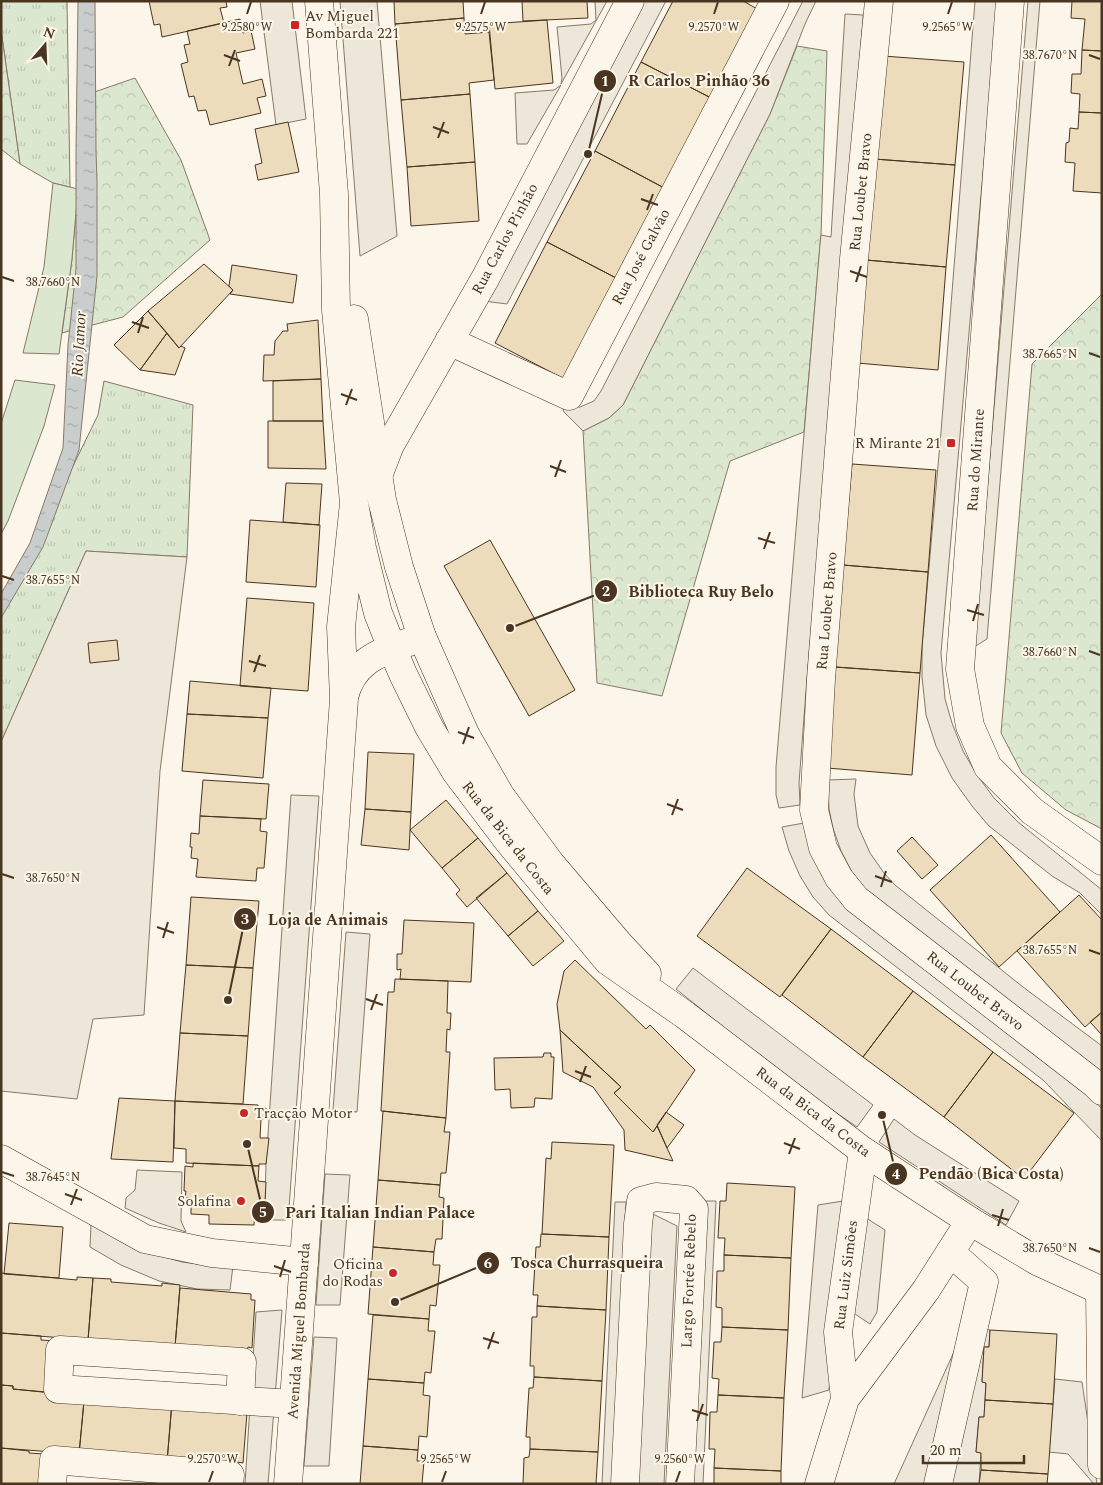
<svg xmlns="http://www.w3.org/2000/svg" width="1103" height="1485" font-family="Spectral,serif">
	<defs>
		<pattern id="grass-tufts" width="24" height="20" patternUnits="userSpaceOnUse" patternTransform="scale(1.25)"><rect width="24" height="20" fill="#dce7d0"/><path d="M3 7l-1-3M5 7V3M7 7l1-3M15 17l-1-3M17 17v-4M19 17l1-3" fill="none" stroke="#bec7b2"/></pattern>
		<pattern id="forest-crowns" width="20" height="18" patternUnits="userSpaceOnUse" patternTransform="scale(1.25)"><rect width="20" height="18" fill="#dce7d0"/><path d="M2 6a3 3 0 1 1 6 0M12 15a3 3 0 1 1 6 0" fill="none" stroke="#bec7b2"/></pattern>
		<pattern id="water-ripples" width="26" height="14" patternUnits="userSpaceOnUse" patternTransform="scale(1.25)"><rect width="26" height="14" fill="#c9cecd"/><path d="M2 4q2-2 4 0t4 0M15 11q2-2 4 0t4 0" fill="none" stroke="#a5a8a6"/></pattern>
	</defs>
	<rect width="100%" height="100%" fill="#fbf6e9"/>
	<path fill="url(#grass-tufts)" stroke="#887966" d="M1,1H67L70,187L53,183L20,164L1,30Z
		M104,381L193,405L187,557L86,551L1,742V613L98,415Z"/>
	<path fill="url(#forest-crowns)" stroke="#887966" d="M1,30L20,164L1,149Z
		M797,46L827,51L821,235L804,432L730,461L662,696L597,683L583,431L609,418L623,405L770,114Z
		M135,78L181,160L210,240L123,317L62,333L72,259L78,189L80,97Z
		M1102,294V829L1066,810L1022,773L1001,733L1032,364Z"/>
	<path fill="#dce7d0" stroke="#887966" d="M53,183L78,189L72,259L59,354L23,353L44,267Z
		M15,380L55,385L44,426L8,521L1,534V424Z"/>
	<path fill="#ede7d9" stroke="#887966" d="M260,1H292L306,119L276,125Z
		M340,1H377L397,236L360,256Z
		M595,1H607L596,21L561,84L562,78L557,27L591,24L596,20Z
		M641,1H666L507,304L484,301Z
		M803,1H816L805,24L770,114L623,405L609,418L583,431L564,412L563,410L566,404L573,407H580L594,401L601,391Z
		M975,1H998L941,653L945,699L952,723L963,751L977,775L994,798L1018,822L1102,890V915L1080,893L1052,876L989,826L972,806L952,778L936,746L926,715L922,677V646L941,432Z
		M1028,1H1040L987,639L974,647Z
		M845,14L863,15V20L806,691L799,783L800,805L779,808L776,795V767L820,244L821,235L831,237Z
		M561,85L527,144H517L515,93L554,90Z
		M86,551L187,557L160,771L144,1015L93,1019L77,1099L1,1091V742Z
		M856,779L854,794L858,826L870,853L884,873L895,885L1023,987L1102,1046V1075L866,890L852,872L841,851L833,828L829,809L828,780Z
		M291,795L319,796L289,1208L286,1220H263L265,1201L266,1164Z
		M804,823L809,844L1092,1098L1102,1109V1141L1043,1080L829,915L813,897L800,876L789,851L782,827Z
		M346,932L370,934L357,1112L333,1110Z
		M693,968L873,1105L857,1127L800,1088L676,989Z
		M894,1119L915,1135L1019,1201L1006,1225L879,1142Z
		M137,1170L182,1172L181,1221L186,1232L159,1223L125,1208L126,1198L135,1190Z
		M325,1174L350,1175L340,1305H316Z
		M702,1201H716L703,1484H689Z
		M843,1201L829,1390L802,1398L818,1205Z
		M615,1202H626L613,1484H602Z
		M651,1213L677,1226L664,1484H638Z
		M860,1214L885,1230L877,1312L870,1324L852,1312Z
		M91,1224L161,1256L182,1262L206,1265L233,1266L230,1290L197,1289L159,1281L121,1265L90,1247Z
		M282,1310L268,1484H245L256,1312Z
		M967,1323L990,1330L989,1347H984L982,1382L986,1383L984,1417H979L976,1452L981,1453L979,1484H894Z
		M314,1337L337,1338L329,1466H304Z
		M1055,1379L1082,1382L1097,1484H1094L1068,1454L1049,1452Z"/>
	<path fill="url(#water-ripples)" stroke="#887966" d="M78,1H95L96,151L97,182V276L79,450L43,547L1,618V594L30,543L63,448L68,345L76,269V151Z"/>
	<path fill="#ecdcbc" stroke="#4a3520" d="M149,1H226L227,7L220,8L224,23L162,37L160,24L154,25Z
		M394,1H463L464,18L395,24Z
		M522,1H587L588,18L523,21Z
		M673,1H743L761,11L715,100L641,62Z
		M1072,1H1102V51L1082,50L1085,19L1071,18Z
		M464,18L465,34L489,32L494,80L469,83L470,94L401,100L395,24Z
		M240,19L243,33L251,31L255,49L236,53L243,84L262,79L266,96L257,98L261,113L210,125L206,110L198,111L194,96L189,97L181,64L188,62L184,45L190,44L187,31Z
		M547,20L553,83L495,89L489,24Z
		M1082,50L1102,51V113L1079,112L1080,94L1071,93L1072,74H1081Z
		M883,56L964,62L955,165L874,159Z
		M641,62L715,100L668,190L595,151Z
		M470,94L475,162L407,167L401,100Z
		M1079,112L1102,113V193L1073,191L1075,163L1065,162L1066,143L1069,142L1070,128L1078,129Z
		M288,122L299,172L258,180L255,165L262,163L255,129Z
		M595,151L668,190L620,280L547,242Z
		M874,159L955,165L946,267L866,260Z
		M475,162L479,221L411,226L407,167Z
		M547,242L620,280L568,381L495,343Z
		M866,260L946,267L938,370L857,363Z
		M204,264L233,290L179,348L148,311Z
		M232,265L297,275L293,303L230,294L233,290L229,286Z
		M148,311L167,333L140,370L114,345Z
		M318,320L321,379L263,381L264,355H274L275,341L283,331H288L287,324Z
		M167,333L179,348L181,346L185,348L175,375L140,370Z
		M321,379L323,421H273V381Z
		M268,421H323L326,469L268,468Z
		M852,464L936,470L928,572L843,565Z
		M286,483L322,484L319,525L283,522Z
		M250,520L320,525L316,587L246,582Z
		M490,540L575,690L529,716L444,566Z
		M843,565L928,572L920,673L835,667Z
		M247,598L314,603L308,691L240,686Z
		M117,640L119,660L90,663L88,643Z
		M835,667L920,673L912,775L827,768Z
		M190,681L271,688L268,718L187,714Z
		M187,714L268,718L263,778L182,771Z
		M368,752L414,754L411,812L365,809Z
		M203,780L269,784L266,819L200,816Z
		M446,800L478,838L442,868L410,830Z
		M365,809L411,812L409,850L361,845Z
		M200,816L261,819L260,831L267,832L264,868H257L256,881L196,877L198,859L191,858L192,847H190L191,833L199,834Z
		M991,835L1060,912L999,967L930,890Z
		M912,837L938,865L922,879L897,851Z
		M478,838L507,873L467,907L456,894L460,890L442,868Z
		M747,868L831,929L780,997L697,936Z
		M507,873L538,911L508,936L476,898Z
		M1079,895L1102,920V1012L1085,1027L1017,951Z
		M191,897L259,901L253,968L186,965Z
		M538,911L564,941L533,966L508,936Z
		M404,920L474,923L471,982L400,979L401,969L397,970V954H402Z
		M831,929L913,991L863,1057L782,995Z
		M575,960L646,1029L650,1025L695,1070L653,1132L614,1093L621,1087L560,1030L557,1004L564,971Z
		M186,965L253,968L248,1036L180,1033Z
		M395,979L448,981L447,1013H451L450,1030L447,1029L446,1052H450L446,1118L381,1111L388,992H394Z
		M913,991L993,1052L944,1117L863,1057Z
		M1102,1012V1035L1090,1022Z
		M560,1030L621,1087L614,1093L653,1132L657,1126L673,1161L625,1150L624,1130L593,1087L563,1072Z
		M180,1033L248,1036L243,1104L175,1101Z
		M993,1052L1074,1113L1024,1179L944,1117Z
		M544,1053H551V1057H554L552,1099L535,1098L534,1107L511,1108L510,1089L495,1090L494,1058L543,1057Z
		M119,1098L175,1101L173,1162L111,1159Z
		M175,1101L258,1105V1108H266L265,1119H261L260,1138H269L266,1164H259V1166L186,1163V1149L174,1148Z
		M383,1111L446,1118L444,1132H450L446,1173H441L440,1185L378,1180Z
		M666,1112L684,1125L667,1148L657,1125Z
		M552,1142L614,1145L609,1237L542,1234L546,1158L551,1159Z
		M193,1163L259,1166L258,1181L266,1182L265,1202H263V1209L255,1208L254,1225L209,1224V1215L191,1214V1198H185L186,1191H184L185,1166L193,1167Z
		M378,1180L440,1185L439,1197L444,1198L442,1239H436L434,1252L373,1247Z
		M727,1183L795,1187L791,1258L724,1255L725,1238H718L720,1201H726Z
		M9,1223L63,1227L59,1278L4,1274Z
		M541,1234L609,1237L606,1310L537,1306L538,1295H533L536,1247H540Z
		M373,1247L434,1252L433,1265H440L436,1306L430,1305L429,1319L368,1314Z
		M724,1255L791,1258L788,1330L722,1327V1308L716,1307L717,1271H724Z
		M1,1273L77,1280V1277L93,1278L88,1340L1,1333Z
		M93,1278L111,1279V1282L162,1286V1283L180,1285L175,1347L88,1340Z
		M180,1288L251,1294V1300H255L252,1348L248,1347L247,1353L175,1347Z
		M537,1306L606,1310L602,1381L534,1377V1366H530L532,1317H537Z
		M373,1315L429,1319L428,1331H435L431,1373L425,1372L424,1383L368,1379Z
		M722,1327L788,1330L784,1398L718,1395L719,1379L712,1378L714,1342H721Z
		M990,1330L1057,1334L1053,1404L985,1400L986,1383L982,1382L984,1347H989Z
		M1,1333L41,1336V1340L56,1341L52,1393L13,1389V1386L1,1385Z
		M534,1377L602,1381L598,1452L530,1449V1437H526L529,1388H533Z
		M368,1379L424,1383L423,1395L430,1396L427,1437L419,1436L418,1450L363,1446Z
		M1,1385L13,1386V1389L67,1394L85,1390L79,1454L1,1448Z
		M85,1391L172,1402L167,1462L79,1454Z
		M718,1395L784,1398L781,1471L714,1468L715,1449H709L710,1412H717Z
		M985,1400L1053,1404L1048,1474L981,1470V1453L976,1452L979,1417H984Z
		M172,1402L247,1413L243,1463L237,1462V1466L167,1462Z
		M363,1446L418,1450L417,1461H424L422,1484H360Z
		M1,1448L29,1451V1453L44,1454L41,1484H1Z
		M530,1449L598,1452L596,1484H523L524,1458L529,1457Z
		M714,1468L781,1471V1484H714Z
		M981,1470L1048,1474L1047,1484H979Z"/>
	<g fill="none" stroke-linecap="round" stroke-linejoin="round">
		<g stroke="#4a3520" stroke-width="29">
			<path id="street" d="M879,1L854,259L821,679L814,810L823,848L839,878L856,899L1095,1084L1102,1091
				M1010,1L960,669L970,726L988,767L1032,811L1102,861
				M449,341L569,396L775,1
				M378,476L390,445L486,277L630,1
				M1100,1291L1102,1465
				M845,1399L838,1332L863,1151
				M240,1401L242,1362L60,1350L58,1389L294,1404
				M52,1484L54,1460L230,1475L229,1484
				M625,1484L638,1224L641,1201L656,1197L686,1200L694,1209L680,1484
				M819,1484L845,1399L926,1290L970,1221
				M938,1484L984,1282L950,1252"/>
		</g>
		<g stroke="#4a3520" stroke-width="29">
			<path id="secondary" d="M422,637L465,734L500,795L551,864L619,944L647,974
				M392,648L403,674L429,727L456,772L509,842L608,961L685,1015L863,1151L970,1221L1037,1261L1102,1291
				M1,1159L145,1239L212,1253L304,1262"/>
		</g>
		<g stroke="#4a3520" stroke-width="29">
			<path id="primary" d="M319,1L334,194L336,310L354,503L362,548L378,613L392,648
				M344,697C354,656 387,651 422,637L399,567L382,500L354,319
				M288,1484L344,699L341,627L354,503"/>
		</g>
		<use href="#street" stroke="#fbf6e9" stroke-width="28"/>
		<use href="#secondary" stroke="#fbf6e9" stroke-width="28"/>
		<use href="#primary" stroke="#fbf6e9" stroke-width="28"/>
	</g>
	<path fill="none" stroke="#4a3520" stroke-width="2" d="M247,14L251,2M481,14L485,2M714,14L718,2M948,14L952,2M224,55L240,61M1089,55L1100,59M229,66L235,50M433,127L449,133M438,138L444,122M641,199L658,205M647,210L653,194M850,271L867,277M2,277L14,281M856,282L861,266M132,322L149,328M138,333L143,317M1089,353L1100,357M341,394L357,400M346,405L352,389M550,466L566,472M555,477L561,460M758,538L775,543M764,549L770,532M2,576L14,580M967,610L984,615M973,621L978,604M1089,651L1100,655M249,661L266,666M254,672L260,655M458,732L474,738M463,744L469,727M667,804L683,810M672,815L678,799M2,874L14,878M875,876L892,882M881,887L886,871M157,927L174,933M163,938L168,922M1089,950L1100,954M366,999L383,1005M371,1010L377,994M575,1071L591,1077M580,1082L586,1066M784,1143L800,1149M789,1154L795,1138M2,1172L14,1176M65,1194L82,1200M71,1205L77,1189M992,1215L1009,1220M998,1226L1003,1209M1089,1248L1100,1252M274,1266L291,1272M280,1277L285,1260M483,1338L499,1343M488,1349L494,1332M692,1410L708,1415M697,1421L703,1404M209,1482L213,1471M442,1482L446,1471M676,1482L680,1471"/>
	<g fill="#c62828" stroke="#fbf6e9" stroke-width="2">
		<rect x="290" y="20" width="10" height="10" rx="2.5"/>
		<rect x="946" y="438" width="10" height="10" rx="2.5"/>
		<circle cx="244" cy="1113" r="5"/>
		<circle cx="241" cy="1201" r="5"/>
		<circle cx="393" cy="1273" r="5"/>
	</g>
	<g text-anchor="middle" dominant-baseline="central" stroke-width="4" stroke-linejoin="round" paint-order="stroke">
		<g font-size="15" fill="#4a3520" stroke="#fbf6e9" text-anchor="end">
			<text x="305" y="16" text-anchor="start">Av Miguel<tspan x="305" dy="17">Bombarda 221</tspan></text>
			<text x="941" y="443">R Mirante 21</text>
			<text x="254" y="1113" text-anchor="start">Tracção Motor</text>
			<text x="231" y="1201">Solafina</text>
			<text x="383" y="1264">Oficina<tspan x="383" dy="17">do Rodas</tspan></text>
		</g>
		<g font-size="15" fill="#4a3520" stroke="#fbf6e9">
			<text transform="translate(861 192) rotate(-84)">Rua Loubet Bravo</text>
			<text transform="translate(505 239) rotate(-62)">Rua Carlos Pinhão</text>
			<text transform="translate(641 257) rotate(-62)">Rua José Galvão</text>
			<text transform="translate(976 460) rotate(-86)">Rua do Mirante</text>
			<text transform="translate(827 611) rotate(-85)">Rua Loubet Bravo</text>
			<text transform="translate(508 838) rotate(52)">Rua da Bica da Costa</text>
			<text transform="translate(975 991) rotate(38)">Rua Loubet Bravo</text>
			<text transform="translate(813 1112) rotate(37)">Rua da Bica da Costa</text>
			<text transform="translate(846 1275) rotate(-83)">Rua Luiz Simões</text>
			<text transform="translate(689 1281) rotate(-88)">Largo Fortée Rebelo</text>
			<text transform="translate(299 1331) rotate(-86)">Avenida Miguel Bombarda</text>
		</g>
		<g font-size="16" font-style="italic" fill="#4a3520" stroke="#fbf6e9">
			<text transform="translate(79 344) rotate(-87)">Rio Jamor</text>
		</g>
	</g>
	<g font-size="12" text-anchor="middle" fill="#4a3520" stroke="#fbf6e9" stroke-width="4" stroke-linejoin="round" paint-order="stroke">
		<text x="247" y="31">9.2580°W</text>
		<text x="481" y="31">9.2575°W</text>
		<text x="714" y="31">9.2570°W</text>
		<text x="948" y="31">9.2565°W</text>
		<text x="1050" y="59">38.7670°N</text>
		<text x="53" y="286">38.7660°N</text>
		<text x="1050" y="358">38.7665°N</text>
		<text x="53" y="584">38.7655°N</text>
		<text x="1050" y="656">38.7660°N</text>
		<text x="53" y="882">38.7650°N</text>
		<text x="1050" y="954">38.7655°N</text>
		<text x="53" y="1181">38.7645°N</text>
		<text x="1050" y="1252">38.7650°N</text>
		<text x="213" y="1463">9.2570°W</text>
		<text x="446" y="1463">9.2565°W</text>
		<text x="680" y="1463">9.2560°W</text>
	</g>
	<path fill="none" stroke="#4a3520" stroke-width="2" d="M588 154L605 81M510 628L606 591M228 1000L245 919M882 1115L896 1174M247 1144L263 1212M395 1302L488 1263"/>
	<g fill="#4a3520" stroke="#fbf6e9" stroke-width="2">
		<circle cx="588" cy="154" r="5"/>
		<circle cx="510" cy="628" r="5"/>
		<circle cx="228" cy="1000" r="5"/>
		<circle cx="882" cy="1115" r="5"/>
		<circle cx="247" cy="1144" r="5"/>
		<circle cx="395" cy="1302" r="5"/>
		<circle cx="605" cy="81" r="12"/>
		<circle cx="606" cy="591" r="12"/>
		<circle cx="245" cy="919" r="12"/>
		<circle cx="896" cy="1174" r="12"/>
		<circle cx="263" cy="1212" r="12"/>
		<circle cx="488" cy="1263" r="12"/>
	</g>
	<g font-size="15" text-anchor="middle" font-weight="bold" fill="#fff">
		<text x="605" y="86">1</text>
		<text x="606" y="596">2</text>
		<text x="245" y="924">3</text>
		<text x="896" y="1179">4</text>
		<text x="263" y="1217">5</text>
		<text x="488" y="1268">6</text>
	</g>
	<g font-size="16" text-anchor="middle" font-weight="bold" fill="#4a3520" stroke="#fbf6e9" stroke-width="4" stroke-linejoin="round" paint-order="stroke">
		<text x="699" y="86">R Carlos Pinhão 36</text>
		<text x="701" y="597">Biblioteca Ruy Belo</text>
		<text x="328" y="925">Loja de Animais</text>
		<text x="991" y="1179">Pendão (Bica Costa)</text>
		<text x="380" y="1218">Pari Italian Indian Palace</text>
		<text x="587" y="1268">Tosca Churrasqueira</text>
	</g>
	<rect width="1103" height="1485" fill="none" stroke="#4a3520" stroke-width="5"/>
	<g transform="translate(45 45) rotate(19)" stroke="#fbf6e9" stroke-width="4" paint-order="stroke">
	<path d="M0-4L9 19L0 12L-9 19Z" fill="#4a3520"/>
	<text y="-8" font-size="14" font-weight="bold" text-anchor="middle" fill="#4a3520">N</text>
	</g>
	<path d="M923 1455v8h101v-8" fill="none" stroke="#4a3520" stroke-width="2.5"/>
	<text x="930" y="1455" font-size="15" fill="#4a3520" stroke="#fbf6e9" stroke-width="4" paint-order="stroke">20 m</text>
</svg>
